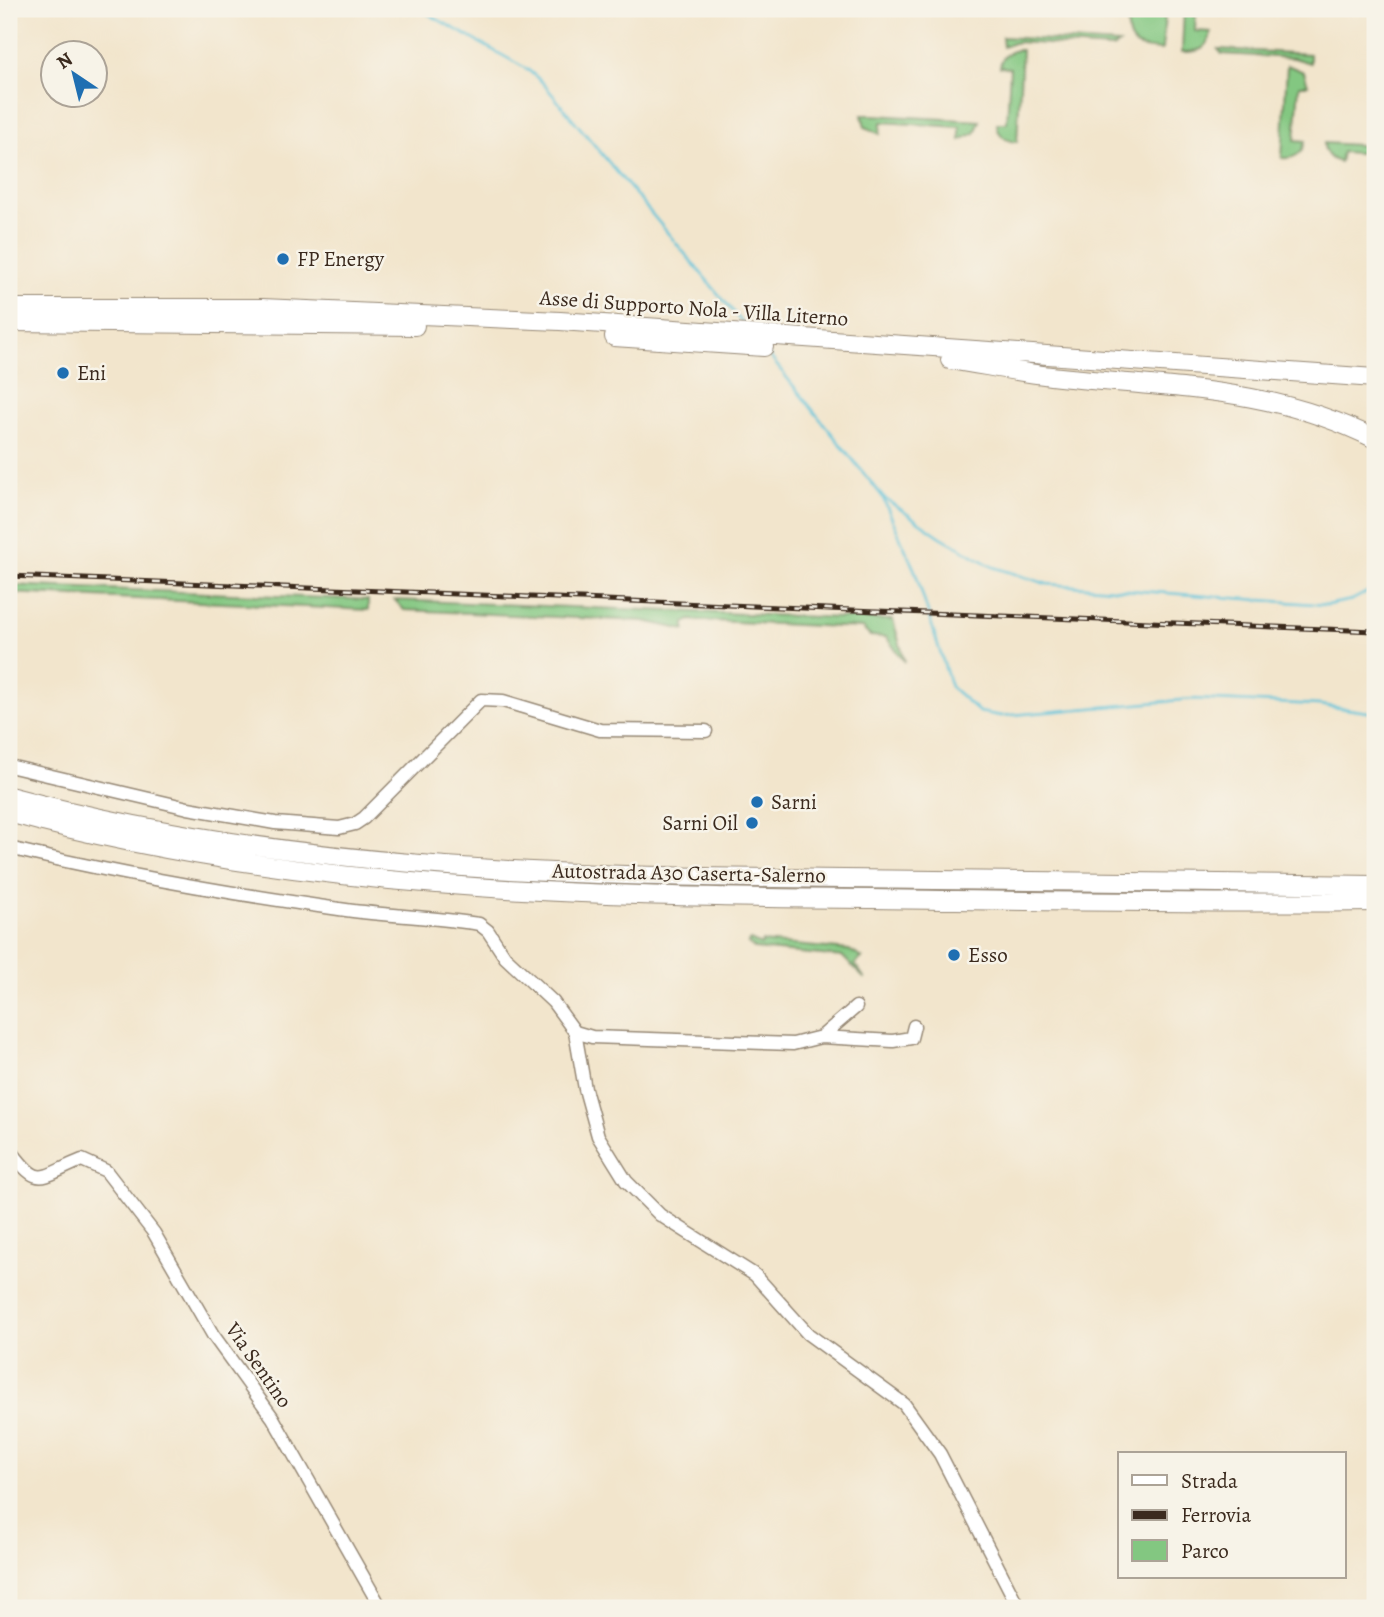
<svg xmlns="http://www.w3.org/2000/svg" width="1384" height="1617" font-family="Alegreya,serif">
	<rect width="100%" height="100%" fill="#f7f3e8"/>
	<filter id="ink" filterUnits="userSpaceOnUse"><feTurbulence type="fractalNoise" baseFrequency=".0143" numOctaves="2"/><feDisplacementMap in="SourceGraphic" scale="14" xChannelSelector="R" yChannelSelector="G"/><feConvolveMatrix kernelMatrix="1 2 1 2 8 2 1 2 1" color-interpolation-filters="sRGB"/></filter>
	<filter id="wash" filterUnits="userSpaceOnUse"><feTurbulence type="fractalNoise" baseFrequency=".00686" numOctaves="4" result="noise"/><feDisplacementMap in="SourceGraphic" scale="28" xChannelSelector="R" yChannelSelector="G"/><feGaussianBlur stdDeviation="1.57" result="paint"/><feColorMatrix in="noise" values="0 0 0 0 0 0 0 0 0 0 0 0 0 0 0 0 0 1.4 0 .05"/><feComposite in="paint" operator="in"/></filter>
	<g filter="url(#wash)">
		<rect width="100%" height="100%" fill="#f2e5cc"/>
		<path fill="#83c781" stroke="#5f7850" stroke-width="2" d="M1184,9H1196L1195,31L1211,32C1209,50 1198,52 1182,52Z
			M1139,13L1165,15L1162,50C1141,49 1126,48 1128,23Z
			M1002,37L1119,44L1112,48L1017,42L1003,47Z
			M1218,49L1310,54V63L1294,58L1222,54Z
			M1017,50H1022L1017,142C1006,142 997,134 997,123H1007L1010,68L1000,67C1001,58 1007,52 1017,50Z
			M1287,65L1304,72L1308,85H1299L1295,140L1305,141C1303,154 1294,159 1282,158Z
			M862,115H872L980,121L975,133L960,140V127L881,122L880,134L865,127Z
			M1324,143L1375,146V154L1342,152L1340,162C1330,160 1324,153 1324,143Z
			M9,585L353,599L368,600V610L9,593Z
			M395,600L893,620L905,662L886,637L870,636L862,628L690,620L685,623V630L644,621L404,610Z
			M750,940L761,945L762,942L849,950L862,958L855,964L865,979L843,957L755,949L748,943Z"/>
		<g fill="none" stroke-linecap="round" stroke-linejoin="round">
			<path stroke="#5cc2d9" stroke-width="2.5" d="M419,9L527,69L542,82L745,326
				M767,353L882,496L915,571L951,687L979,712L1001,716L1193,699L1319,705L1375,713
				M884,498L941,537L993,567L1047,584L1327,605L1352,600L1375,588"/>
		</g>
	</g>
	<g filter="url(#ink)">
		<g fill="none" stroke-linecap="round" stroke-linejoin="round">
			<g stroke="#968875" stroke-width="15">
				<path id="minor" d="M9,766L188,808L275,823L339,828L355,824L364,818L481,700L503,701L600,730L706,731
					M9,848C120,875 232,894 346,910C390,916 435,917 479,924L488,931L505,957L553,1002L575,1032L592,1037L793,1044L821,1037
					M856,1007L821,1037L893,1041L911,1038L914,1026
					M575,1032L585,1089L598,1136L626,1181L660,1215L755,1275L808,1334L904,1404L940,1454L1019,1608
					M9,1148C40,1191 39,1177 82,1160L106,1171L154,1233L213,1335L273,1418L381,1608"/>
			</g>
			<g stroke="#968875" stroke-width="20">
				<path id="highway" d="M9,308H262L560,321L1375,378
					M9,322L415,326
					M614,337L764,347
					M950,360C983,365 1017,372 1051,376C1166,389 1268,385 1375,439
					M9,796C285,870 560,876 844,879C1021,880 1198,883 1375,885
					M9,813C290,890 582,897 871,899C1039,901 1207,904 1375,902"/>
			</g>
			<use href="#minor" stroke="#fff" stroke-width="12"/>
			<use href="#highway" stroke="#fff" stroke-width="18"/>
			<g stroke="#3b2a1e" stroke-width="5">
				<path id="rail" d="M9,576L1375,631"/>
			</g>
			<use href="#rail" stroke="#f7f3e8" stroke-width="2.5" stroke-dasharray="8" stroke-linecap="butt"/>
		</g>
	</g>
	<g fill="#1f6fb2" stroke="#f7f3e8" stroke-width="2.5">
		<circle cx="283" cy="259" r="7"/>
		<circle cx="63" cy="373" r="7"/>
		<circle cx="757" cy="802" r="7"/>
		<circle cx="752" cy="823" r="7"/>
		<circle cx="954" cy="955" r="7"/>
	</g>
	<g text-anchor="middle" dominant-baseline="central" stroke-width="5" stroke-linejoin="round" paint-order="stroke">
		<g font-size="21" fill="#3b2a1e" stroke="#f7f3e8" text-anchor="start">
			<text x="297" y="259">FP Energy</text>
			<text x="77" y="373">Eni</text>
			<text x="771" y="802">Sarni</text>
			<text x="738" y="823" text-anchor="end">Sarni Oil</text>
			<text x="968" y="955">Esso</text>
		</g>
		<g font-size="21" fill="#3b2a1e" stroke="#f7f3e8">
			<text transform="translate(694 308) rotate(4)">Asse di Supporto Nola - Villa Literno</text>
			<text transform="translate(689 873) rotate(1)">Autostrada A30 Caserta-Salerno</text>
			<text transform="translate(259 1365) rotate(55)">Via Sentino</text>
		</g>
	</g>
	<rect width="1384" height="1617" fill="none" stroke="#f7f3e8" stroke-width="35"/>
	<rect x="1118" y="1452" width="228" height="126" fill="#f7f3e8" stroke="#aca397" stroke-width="2"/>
	<rect x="1132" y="1475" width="35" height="10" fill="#ffffff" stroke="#aca397" stroke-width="2"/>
	<text x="1181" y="1488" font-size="21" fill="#3b2a1e">Strada</text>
	<rect x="1132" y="1510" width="35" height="10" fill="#3b2a1e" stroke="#aca397" stroke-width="2"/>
	<text x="1181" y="1522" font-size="21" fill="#3b2a1e">Ferrovia</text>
	<rect x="1132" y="1540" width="35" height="21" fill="#83c781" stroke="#aca397" stroke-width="2"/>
	<text x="1181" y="1558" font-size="21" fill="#3b2a1e">Parco</text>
	<g transform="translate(74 74) rotate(325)"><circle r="33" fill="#f7f3e8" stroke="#aca397" stroke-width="2"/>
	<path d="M0-5L12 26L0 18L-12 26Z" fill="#1f6fb2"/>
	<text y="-10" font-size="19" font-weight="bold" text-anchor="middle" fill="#3b2a1e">N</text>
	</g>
</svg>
